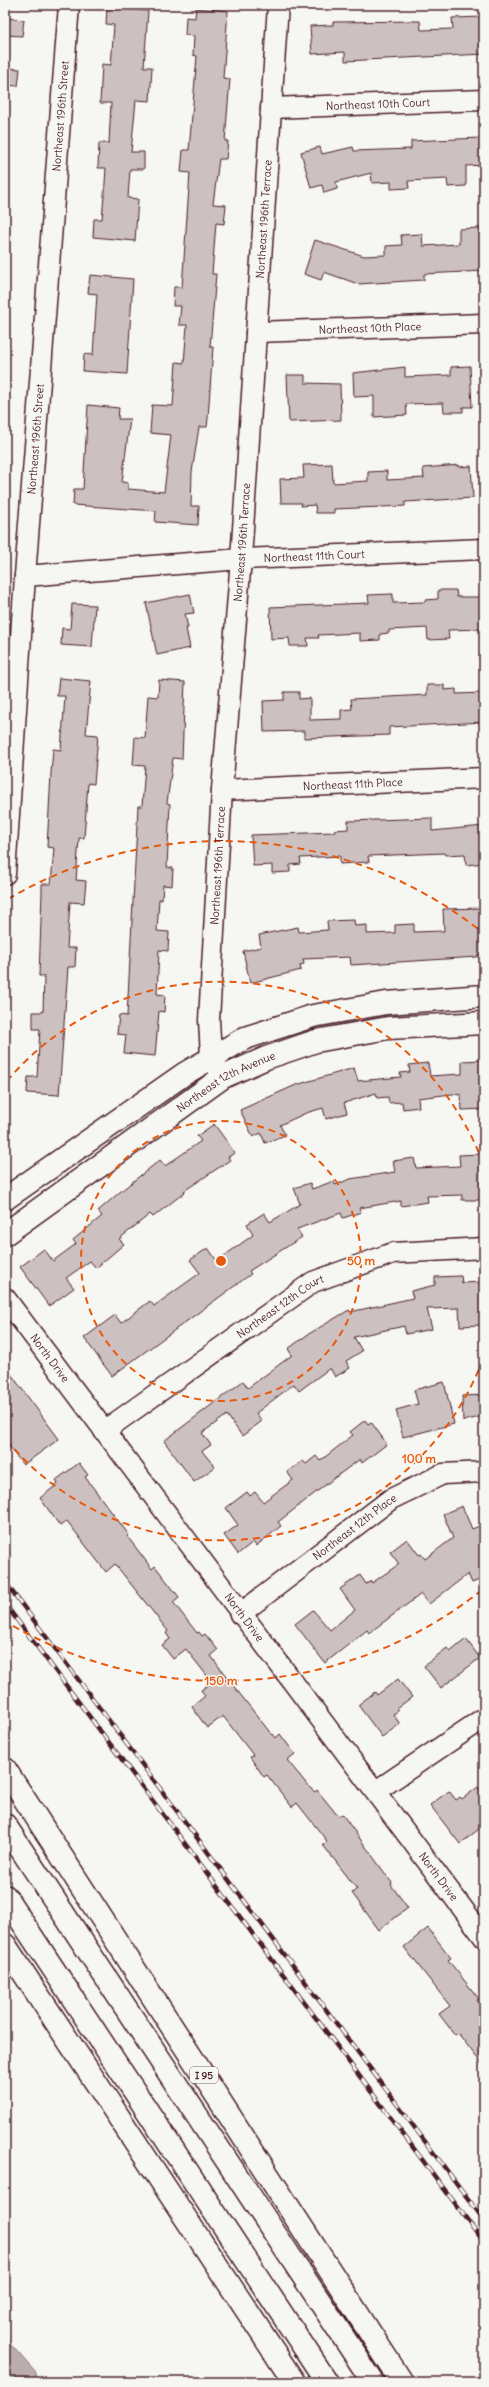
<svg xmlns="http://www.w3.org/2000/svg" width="489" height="2387" font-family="Delius,sans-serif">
	<rect width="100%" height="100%" fill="#f6f6f2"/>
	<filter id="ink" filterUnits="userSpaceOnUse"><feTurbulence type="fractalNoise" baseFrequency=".025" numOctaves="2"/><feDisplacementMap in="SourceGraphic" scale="8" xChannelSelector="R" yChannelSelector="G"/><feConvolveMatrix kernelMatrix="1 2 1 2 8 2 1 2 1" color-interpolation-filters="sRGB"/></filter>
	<g filter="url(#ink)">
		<path fill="#bbadae" stroke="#8e747a" d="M5,2338L36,2373L37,2382H5Z"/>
		<path fill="#ccc1c0" stroke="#4a1f2b" d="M107,8L148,11L144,67H152L150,101L136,100L131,152H144V169H130L128,198L138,199L135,241L93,237L94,219H102L105,183L106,168H98L99,143H109L111,103H100L102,64L111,65L114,25L106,24Z
			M196,8L228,11L223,78L230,79L225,141H228L226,159H219L213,204L226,205L224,224L216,223L212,274H216L210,347H213L208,418L207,427H199L192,472L191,506H199L198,525L155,522L156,511L73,505L74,489H83L88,405L119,408L118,419H130L122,482L128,483V489L164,492L171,435L150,433L152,405L173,406L176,362L184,363L187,325H179L181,306H173L174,287H182L190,173L181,172L183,150H189L197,56L193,55L194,36L185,35L186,17L195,18Z
			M484,17V54L345,61V52L312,54L310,26L333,25V22L420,21L421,30L453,29L452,18Z
			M5,18L24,20L22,36L5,35Z
			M5,68L20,69L18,86L5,85Z
			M481,138L483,165L466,166V186L448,187L447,179L408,181L409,188L391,189V182L372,183L371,173L336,182L337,189L324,193L322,185L311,188L301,152L320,147L322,154L353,147L354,151L411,149V141Z
			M480,228V241L484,240V271L424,274V280L358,284L324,272L321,280L304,274L315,240L364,256L386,255V246L402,245L401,235L422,234L423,246L459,244V229Z
			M90,275L133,279L127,374L83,371L84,354L93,355L97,294L88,293Z
			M470,366L472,407H463V412H444L443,403L406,404L407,415L374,417V396L354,397L353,373L405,367V377L451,375V367Z
			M287,375H305V383L340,384L341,420L289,422Z
			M332,464L333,483L368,481V472L387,471V480L424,478L423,468L459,465V467L471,466L473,498L405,502V506L334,509V513H316L315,505L301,506L302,503H281L280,479L304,478L303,465Z
			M438,590H456L457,597H484V629L448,630L449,639L428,640L427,628L389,630V633L380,634V640L360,641V633L318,635L319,638H307L308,646H290L289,638L271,639L270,607L369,603L368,595L393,594V603L425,602V600L438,599Z
			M190,594L194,613L185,614L188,628H186L190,648L157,655L146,603Z
			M72,604L95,605L92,647L61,645L62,628L70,629Z
			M59,678L91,681L86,734L98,735L94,784L88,783L84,838H79L76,880L86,881L84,903L70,902L67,948H76L75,967H68L59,1095L27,1093L28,1077H37L40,1029H33V1012H43L44,976H39L42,892V884H51L54,848L47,847L51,773L53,749L61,750L65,696H57Z
			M159,680L185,682L182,759L173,758L167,803L170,804L167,867L173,868L172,886L163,885L162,900L159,899L157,931L169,932L168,951L159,950L157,994L165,995L164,1012L159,1011L155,1056L124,1053L126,1035L117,1034L119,1015L127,1016L138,806H142L145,766L133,765L135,737L145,738L148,696L158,697Z
			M427,685H444V690L456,689V694L484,693V722L389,727V735L304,738V731L264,732L263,701L284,700V692H299V699L310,698V720L341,719V710L352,709L351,699L427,695Z
			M432,818V831L484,826V863L466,865L465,854L445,855V853L368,856L369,862L340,864V856L300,858L301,864L290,865V872L272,873V865L253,866L251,835L335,832L334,830L348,829V821Z
			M484,908V955H477V957L351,965L350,957L303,959L304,964L300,965L301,970L250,983L243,951L261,947L259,935L298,927L299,932L328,930L327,921L354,920L355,926L367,925V934L395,933V925L414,924V932L444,931L443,909Z
			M484,1060V1109L462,1110L461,1095L452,1094L418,1098L419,1107L403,1109L402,1102L389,1103L388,1097L377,1098L376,1093L344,1103L347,1113L326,1119L323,1108L306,1113L280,1125L285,1135L265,1143L261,1133L253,1137L240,1110L296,1085L354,1068L358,1081L401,1077L400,1073L410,1072L409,1065L428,1063L430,1076L462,1074V1061Z
			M214,1124L235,1153L228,1157L230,1160L184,1191L185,1192L153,1217L150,1214L119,1239L124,1244L96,1268L90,1261L66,1278L74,1288L49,1306L20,1267L44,1249L53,1261L76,1244L73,1240L102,1216L98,1211L121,1191L160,1160L165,1166L201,1141L197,1136Z
			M481,1154V1164H484V1200H462V1195L427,1196L428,1202L401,1206V1201L359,1208L361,1212L343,1218L341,1213L297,1229L302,1237L249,1271L251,1274L112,1376L84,1338L115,1315L121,1323L150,1301L154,1306L200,1273L190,1260L208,1248L217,1261L253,1235L247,1224L264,1213L270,1222L300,1204L294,1188L310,1183L312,1189L334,1181L335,1185L350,1179L395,1172L393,1161L414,1158L416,1168L460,1166L459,1155Z
			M461,1276L462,1283L484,1282L482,1325L460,1326L459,1308L427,1309L432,1329L406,1334L404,1326L354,1337L362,1351L346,1361L350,1368L335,1377L330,1368L299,1391L294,1384L256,1413L262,1421L242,1436L227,1415L202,1433L211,1445L202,1451L215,1467L194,1482L164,1441L243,1381L248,1388L292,1355L288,1349L307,1335L349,1310L350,1312L413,1298L411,1291L435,1285V1277Z
			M5,1366L59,1439L23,1465L5,1440Z
			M444,1382L454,1424L403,1437L396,1410L418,1404L414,1390Z
			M484,1395V1416L463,1421L462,1396Z
			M365,1420L368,1424L371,1422L387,1444L362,1463L360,1459L333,1479L278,1522L281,1526L256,1546L253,1542L238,1554L224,1535L238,1525L226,1508L247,1492L250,1496L255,1492L263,1502L293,1480L287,1472L303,1461L306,1464L316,1456L320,1461L353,1435L350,1432Z
			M79,1463L88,1475L85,1477L129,1535L127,1536L152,1569L155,1566L179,1597L173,1602L197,1633L199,1632L202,1636L205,1634L218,1650L211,1656L232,1684L272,1735L273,1734L276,1738L280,1734L295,1754L287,1760L310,1788L315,1792L317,1790L338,1816L342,1814L392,1883L391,1885L408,1908L379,1930L352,1893L357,1889L323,1845L327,1841L297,1803L292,1807L267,1775L264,1777L250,1757L253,1755L223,1716L207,1728L192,1707L205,1696L201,1690L212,1682L186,1649L173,1659L162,1645L170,1639L166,1633L168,1631L115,1564L106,1572L67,1521L60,1526L40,1498L58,1484L56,1480Z
			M462,1506L472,1529L484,1524V1578L472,1583L468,1574L429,1604L421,1594L369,1633L367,1630L325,1663L295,1624L313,1610L330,1630L355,1610L340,1589L360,1575L366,1584L371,1581L372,1583L399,1564L390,1552L407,1539L419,1555L421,1554L425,1559L453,1538L443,1514Z
			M466,1639L480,1658L441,1688L424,1666L447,1648L450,1652Z
			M398,1679L412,1697L396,1709L398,1711L393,1714L400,1724L382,1737L358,1705L375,1692L377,1695Z
			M478,1787L484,1795V1825L460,1844L430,1805L449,1791L456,1800L460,1797L462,1799Z
			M428,1928L451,1958L448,1960L479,1999L477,2000L484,2010V2067L458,2033L455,2035L439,2014L450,2006L404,1947Z"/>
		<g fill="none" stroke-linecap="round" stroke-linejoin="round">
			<g stroke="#4a1f2b" stroke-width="23">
				<g id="minor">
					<path id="s1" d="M271,108L484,100"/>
					<path id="s2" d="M256,332L484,324"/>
					<path id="s3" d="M25,576L241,559L484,549"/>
					<path id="s4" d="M222,790L484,778"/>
					<path id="s5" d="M5,874L25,576L69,5"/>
					<path id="s6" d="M219,1070L211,1056L209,1020L222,790L241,559L278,5"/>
					<path id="s7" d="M5,1298L484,1937"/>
					<path id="s8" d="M104,1431L313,1282L393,1253L484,1248"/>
					<path id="s9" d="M240,1614L391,1499L443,1474L484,1472"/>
					<path d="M376,1791L484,1718"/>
				</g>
			</g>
			<g stroke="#4a1f2b" stroke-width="25">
				<g id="tertiary">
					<path d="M5,1199L184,1074L245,1038L313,1016L386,1003L484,996"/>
					<path id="s10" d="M5,1234L223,1077L266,1058L316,1041L388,1028L484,1023"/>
				</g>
			</g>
			<g stroke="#4a1f2b" stroke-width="25">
				<path id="motorway" d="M5,1769L402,2382
					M5,1825L373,2382
					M5,1896L327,2382
					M5,1945L294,2382"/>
			</g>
			<use href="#minor" stroke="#f6f6f2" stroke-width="20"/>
			<use href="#tertiary" stroke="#f6f6f2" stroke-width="22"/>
			<use href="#motorway" stroke="#f6f6f2" stroke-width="22"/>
			<g stroke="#4a1f2b" stroke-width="4.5">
				<path id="rail" d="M5,1582L484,2220
					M5,1604L484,2242"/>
			</g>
			<use href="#rail" stroke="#f6f6f2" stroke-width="3" stroke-dasharray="9" stroke-linecap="butt"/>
		</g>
	</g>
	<g fill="none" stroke="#e8590c" stroke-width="2" stroke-dasharray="7 5">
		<circle cx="221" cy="1261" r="140"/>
		<path d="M483 1359A280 280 0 0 1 7 1441M7 1081A280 280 0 0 1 483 1163"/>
		<path d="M482 1590A420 420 0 0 1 8 1623M8 899A420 420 0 0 1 482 932"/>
	</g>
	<g text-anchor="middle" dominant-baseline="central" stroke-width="3" stroke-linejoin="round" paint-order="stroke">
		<rect fill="#f6f6f2" stroke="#7e6067" stroke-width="1" x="190" y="2067" width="28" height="16" rx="3"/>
		<g font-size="10" font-weight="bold" fill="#4a1f2b">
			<text x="204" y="2075">I 95</text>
		</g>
		<g font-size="11" fill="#4a1f2b" stroke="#f6f6f2">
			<text stroke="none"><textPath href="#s1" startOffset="107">Northeast 10th Court</textPath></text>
			<text stroke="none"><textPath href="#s5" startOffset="760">Northeast 196th Street</textPath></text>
			<text stroke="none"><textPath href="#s6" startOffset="855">Northeast 196th Terrace</textPath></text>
			<text stroke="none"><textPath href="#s2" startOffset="114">Northeast 10th Place</textPath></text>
			<text stroke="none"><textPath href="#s5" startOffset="436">Northeast 196th Street</textPath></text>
			<text stroke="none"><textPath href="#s6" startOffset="531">Northeast 196th Terrace</textPath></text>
			<text stroke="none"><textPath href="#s3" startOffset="290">Northeast 11th Court</textPath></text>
			<text stroke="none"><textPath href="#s4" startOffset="131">Northeast 11th Place</textPath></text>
			<text stroke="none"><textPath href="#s6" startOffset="207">Northeast 196th Terrace</textPath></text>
			<text stroke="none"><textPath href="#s10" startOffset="269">Northeast 12th Avenue</textPath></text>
			<text stroke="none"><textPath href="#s8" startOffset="216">Northeast 12th Court</textPath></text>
			<text stroke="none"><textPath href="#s7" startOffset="75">North Drive</textPath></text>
			<text stroke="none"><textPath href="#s9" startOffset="144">Northeast 12th Place</textPath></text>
			<text stroke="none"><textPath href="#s7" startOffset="399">North Drive</textPath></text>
			<text stroke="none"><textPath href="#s7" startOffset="723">North Drive</textPath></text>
		</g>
	</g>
	<circle cx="221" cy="1261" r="6" fill="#e8590c" stroke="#f6f6f2" stroke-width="2"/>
	<g font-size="12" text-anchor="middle" font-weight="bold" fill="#e8590c" stroke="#f6f6f2" stroke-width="3" stroke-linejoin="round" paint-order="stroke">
		<text x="361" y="1265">50 m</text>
		<text x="419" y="1463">100 m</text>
		<text x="221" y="1685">150 m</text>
	</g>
	<rect width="489" height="2387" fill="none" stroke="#f6f6f2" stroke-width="20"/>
	<rect x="10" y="10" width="469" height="2367" fill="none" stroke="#4a1f2b" stroke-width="1.5" filter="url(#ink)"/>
</svg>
